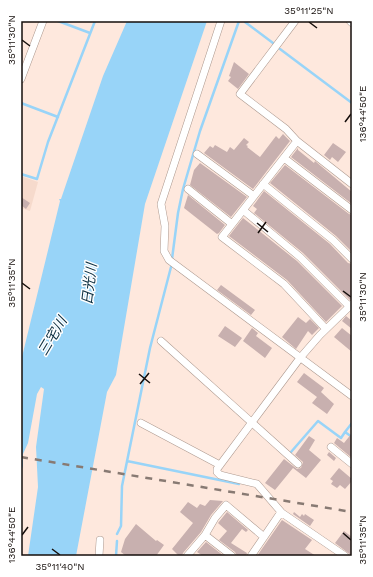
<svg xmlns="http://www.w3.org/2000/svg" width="373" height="577" font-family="'Work Sans','Noto Sans JP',sans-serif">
	<rect width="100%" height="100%" fill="#fee8dd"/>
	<path fill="#f6dacc" d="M21,176L38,182L30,211L21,208Z"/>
	<path fill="#98d4f8" d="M127,21H207L145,204L116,375L107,392L76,556H28L38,487L36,447L44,389L41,387L37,394L28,443L23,454V466L21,472V361L60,201L59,199H61L103,76Z"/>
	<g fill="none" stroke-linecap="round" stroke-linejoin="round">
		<path stroke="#98d4f8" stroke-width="2.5" d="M58,21L90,33
			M245,22L273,43
			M280,49L352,103
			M21,103L58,117
			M21,174L37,179L48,142L95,21
			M172,259L178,213L183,189L200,131L239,21
			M352,423L345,432L352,437
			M291,452L318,421L341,438L345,432
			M127,461L239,484
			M117,534L121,526L122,486L150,348L171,267
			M116,556L117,541"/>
	</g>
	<path fill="#c8b0af" d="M234,62L249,74L238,89L228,81L231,77L229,76Z
		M283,134L290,141L253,189L204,153L210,146L213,148L215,145L227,152L230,147L234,150L244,138L249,142L246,145L248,146L247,147L260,157L276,136L279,139Z
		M333,143L346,152L338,162L332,157L330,160L324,155Z
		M298,148V150L314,163L315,161L352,192V204L291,157Z
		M200,163L247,197L231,217L190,185L194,170Z
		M285,165L349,214L352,215V252L336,236L270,183Z
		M264,191L330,244L348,263L352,264V298L350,300L303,253L254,213L257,209L253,206Z
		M188,195L225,225L219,233L217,234L184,208Z
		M21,197L30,203L26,209L21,205Z
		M243,218L297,261L342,306L326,322L287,280L229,236Z
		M221,285L255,310L251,315L217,290Z
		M346,316L352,321V329L342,321Z
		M298,317L306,323L310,319L319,328L312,335L308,331L296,349L282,337Z
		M225,326L242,338L235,347L218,336Z
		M252,328L258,333L256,336L272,348L265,358L243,341Z
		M342,328L352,336V352L334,337Z
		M304,373L324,388L321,392L334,404L327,414L312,403L317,397L297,382Z
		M352,433V458L334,443L337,438L344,443Z
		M309,436L315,440L309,450L321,460L306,478L293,468L275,490L265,483L284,459L297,469L301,468L303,462L295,455Z
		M329,452L336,458L334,461L327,455Z
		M339,468L352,479V481L345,489L340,485L337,488L331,484L333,481L330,479Z
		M210,500L223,501L211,515L201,532L183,553L182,556H179L172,549L193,523L180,512L188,502L197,508L200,504L205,506Z
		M227,512L248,530L246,532L242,529L231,543L247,553L246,556H237L235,552L219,540L227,531L218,523Z
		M294,512L300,517L302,514L304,516L305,514L314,520L310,526L293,514Z
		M282,520L312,540L305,549L316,556H257Z
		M136,524L156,541L157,540L164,545L156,556H126L121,552L125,539Z
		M344,531L352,537V556L335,543Z
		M206,542L224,556H203L197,552Z"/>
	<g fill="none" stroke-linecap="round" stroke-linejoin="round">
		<g stroke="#ad998f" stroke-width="8">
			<path id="minor" d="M221,21L161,204L165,226L164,251L169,260L352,396
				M295,21L240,94L286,129L297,141L352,184
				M350,21L352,23
				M21,79L43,21
				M297,141L222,237L284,284L326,329
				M197,154L254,196
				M284,158L352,210
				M263,184L333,240L352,259
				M188,189L232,224
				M243,210L300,257L350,307
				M161,341L298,464
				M141,423L220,465
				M331,447L352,464
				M205,535L232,556
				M99,556L100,540
				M187,556L205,535L215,518L226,505L264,537
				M251,556L281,512
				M345,556L282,513L257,484L220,475L217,472V469L300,358L320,335L352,304"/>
		</g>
		<use href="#minor" stroke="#fff" stroke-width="7"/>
		<path stroke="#887a73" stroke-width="2.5" stroke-dasharray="7 7" stroke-linecap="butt" d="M21,457L352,512"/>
	</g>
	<path fill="none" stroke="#150e0b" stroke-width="1.5" d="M309,22L317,28M22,40L30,46M345,122L351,114M257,223L268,232M258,233L266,222M22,283L30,289M343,291L351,297M139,374L150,383M140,384L149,373M343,533L351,540M22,535L28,527M52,549L60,555"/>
	<g text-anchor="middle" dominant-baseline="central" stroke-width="3" stroke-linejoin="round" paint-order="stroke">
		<g font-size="14" font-style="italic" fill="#0c2f41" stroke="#fff">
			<text transform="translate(89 284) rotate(-83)">日光川</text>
			<text transform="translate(52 336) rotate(-59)">三宅川</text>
		</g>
	</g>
	<rect width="373" height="577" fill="none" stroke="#ffffff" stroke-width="44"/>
	<rect x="22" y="22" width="329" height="533" fill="none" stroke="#150e0b" stroke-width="1.5"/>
	<g font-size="10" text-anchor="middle" fill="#150e0b">
		<text x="309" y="14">35°11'25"N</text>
		<text transform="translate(11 40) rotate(-90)" y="4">35°11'30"N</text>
		<text transform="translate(362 114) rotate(-90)" y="4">136°44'50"E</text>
		<text transform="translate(11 283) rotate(-90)" y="4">35°11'35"N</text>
		<text transform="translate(362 297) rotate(-90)" y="4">35°11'30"N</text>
		<text transform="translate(11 535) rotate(-90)" y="4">136°44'50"E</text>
		<text transform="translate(362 540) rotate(-90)" y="4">35°11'35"N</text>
		<text x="60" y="570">35°11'40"N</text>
	</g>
</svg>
